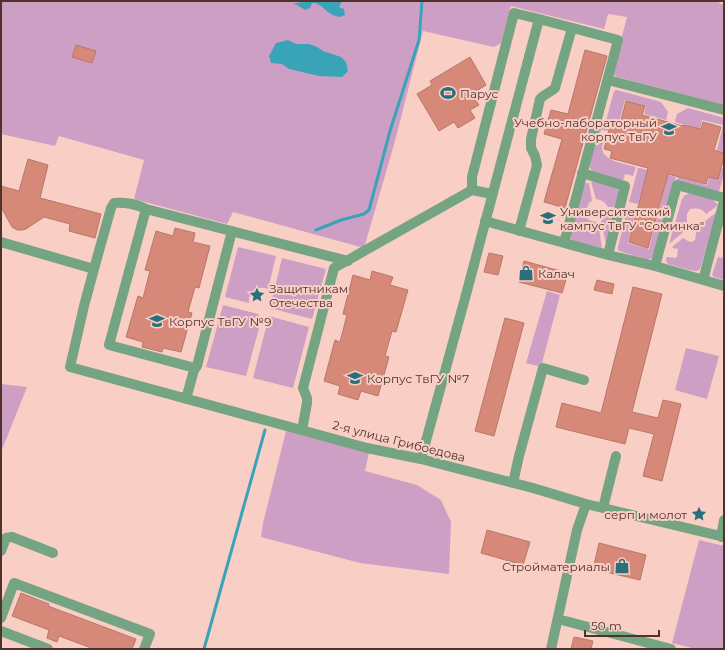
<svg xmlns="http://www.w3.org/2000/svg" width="725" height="650" font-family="Montserrat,sans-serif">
	<rect width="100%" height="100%" fill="#f9cec5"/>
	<path fill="#ce9fc5" d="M1,1H716L724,5V105L617,77C614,75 613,74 613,70L627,17L608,14L604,29L511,6L501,43L494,47L423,31L395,141L364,248L233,212L227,224L134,199L144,160L59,136L55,146L1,134Z
		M617,90L661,102L668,112L666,120L644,114L646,106L625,100L618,126L610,124L608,131L601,130L600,133L596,131L598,122L602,123L606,121L614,91Z
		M688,108L724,118V152L717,150L723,125L702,120L700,129L675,122L677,114Z
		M595,136L605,139C604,142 602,145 602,148C602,161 626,164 636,167L633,176L625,174L623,181L593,172L590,168L589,161Z
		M638,168H639L676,177L667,214L659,212L666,182L646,177L638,204L629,202Z
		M721,168L724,169V173L719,192L677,181L678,177L707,185L709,177L718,179Z
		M595,181L616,188L619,190L618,207H608C605,202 602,200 596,199L591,182Z
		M586,183H589L592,201L589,203L586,210H576L583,185Z
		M690,193L711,198L717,204V206L706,214C702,208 697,208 690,209L687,214V229L669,244L682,199L685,195Z
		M616,209L606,244L601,221C605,218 607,216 608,211Z
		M627,211L635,213L628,243L649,249L657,218L664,220L653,257L650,259H645L622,252L618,250V247Z
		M717,212L700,269L697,271L689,270L668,264L666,261V258L668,257L675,258L677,257L678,249L673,248L672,247L683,238L688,241L692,242L695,240L697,227Z
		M585,213C587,221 590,221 598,222L602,248L572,241L570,236L575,214Z
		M238,247L276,256L268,289C257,285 248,291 249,303L225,297Z
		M718,257L724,258V280L714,277L712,275Z
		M282,258L326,269L312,319L270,308Z
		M547,291L560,295L541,367L526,363Z
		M223,305L258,314L261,321L246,376L206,367Z
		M269,316L309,327L293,388L253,378Z
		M686,348L719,356L707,399L675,390Z
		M1,384L27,387L1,452Z
		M286,431L369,453L365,471L417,485L441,500L451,522L449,574L360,563L261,537L263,523Z
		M699,540L724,546V649H696L672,643Z"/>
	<path fill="#39a3b7" d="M306,1H342L339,7L344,9L345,15L340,17C337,16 334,16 331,14C325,11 320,2 312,3L310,8L305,10L297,5L293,4Z
		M288,40L296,44H309L317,47L323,51L341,57L346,62L348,71L342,77L319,76L289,69L282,64L271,63L269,56L276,43Z"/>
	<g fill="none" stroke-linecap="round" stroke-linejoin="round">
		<path stroke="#39a3b7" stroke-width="3" d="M316,230L341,220L364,214L369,210L390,131L419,40L422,1
			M204,649L265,430"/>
	</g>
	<path fill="#d68978" stroke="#b77769" d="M76,45L96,51L92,63L72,57Z
		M585,50L607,56L565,208L544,202L562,139L544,134L551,110L568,114Z
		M470,57L486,85L475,92L479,97L475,99L479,105L470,110L475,118L458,128L454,122L439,131L417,94L432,85L430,81Z
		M626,101L645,106L642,115L683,126V125L701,129L703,122L721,127L714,150L724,153V157L718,179L708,177L706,184L668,174L648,248L629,242L648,168L610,158L612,151L604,149L610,126L619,128Z
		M28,159L48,165L40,198L101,214L95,238L69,231L70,224L44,217L26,229L23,230H17L12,227L1,207V186L19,191Z
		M175,228L195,233L193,242L210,246L199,288L195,287L188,312L192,313L181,352L163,348L162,352L142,347L143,342L126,337L138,296L143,298L150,271L145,270L156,231L173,236Z
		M489,253L503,256L498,275L484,272Z
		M524,261L568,273L562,293L519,282Z
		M372,271L393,277L390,285L408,290L396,332L392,331L385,356L389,357L378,396L361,391L358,400L338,394L340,386L324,381L335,340L340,342L347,315L343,314L353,275L370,280Z
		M597,280L614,284L612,294L594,290Z
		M633,287L662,294L632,412L658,418L663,400L681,404L662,481L643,476L654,434L629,428L625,444L556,427L562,403L601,413Z
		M505,318L524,323L494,436L475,431Z
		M487,530L530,542L523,565L481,553Z
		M599,543L646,555L640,580L593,569Z
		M21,593L49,604L48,606L136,639L132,649H94L59,636L57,642L47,638L49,630L12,616Z
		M574,637L593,641L591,649H571Z"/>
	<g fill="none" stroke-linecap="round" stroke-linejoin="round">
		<path stroke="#74a482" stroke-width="10" d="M608,80L724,110
			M582,173L625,186L608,255
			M492,194L472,190V177L514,13L539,19
			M485,221L608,255L655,266L724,286
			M519,231L537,165L535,156L531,148V139L540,99C544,94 550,93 555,88L572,28
			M1,242L94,269L84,306L70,367L367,448L421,459L533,488L586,504L724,537
			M655,266L677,185L724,198
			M94,269L111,208L114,203C124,202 137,204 146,209
			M703,280L724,201
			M195,368L109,345L146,209L348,261
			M186,399L194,370L197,366L232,231
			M302,430L307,403V398L303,388L334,268L472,190
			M421,459L467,291L539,19L618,40L564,243
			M513,483L519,456L543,368L584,380
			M603,508L616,456
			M721,537L724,520
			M1,551L6,538L12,537L53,553
			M1,618L14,583L150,634L144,649
			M558,619L671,649
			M1,631L48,649
			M551,649L577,530L586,504"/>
	</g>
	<defs>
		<g id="stadium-bare" transform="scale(1.2)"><path d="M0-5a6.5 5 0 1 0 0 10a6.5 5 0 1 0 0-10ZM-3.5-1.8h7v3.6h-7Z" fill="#296f7d" stroke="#f9cec5" stroke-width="2.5" paint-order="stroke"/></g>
		<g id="university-bare" transform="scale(1.2)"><path d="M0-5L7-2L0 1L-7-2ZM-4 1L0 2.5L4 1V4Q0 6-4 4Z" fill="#296f7d" stroke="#f9cec5" stroke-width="2.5" paint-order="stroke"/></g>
		<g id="shop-bare" transform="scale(1.2)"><path d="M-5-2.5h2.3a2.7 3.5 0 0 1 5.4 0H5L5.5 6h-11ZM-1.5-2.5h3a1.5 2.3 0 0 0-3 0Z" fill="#296f7d" stroke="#f9cec5" stroke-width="2.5" paint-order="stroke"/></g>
		<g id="sight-bare" transform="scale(1.2)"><path d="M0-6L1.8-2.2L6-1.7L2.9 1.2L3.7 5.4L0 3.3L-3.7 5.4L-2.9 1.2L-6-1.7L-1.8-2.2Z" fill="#296f7d" stroke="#f9cec5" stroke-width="2.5" paint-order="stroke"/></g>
	</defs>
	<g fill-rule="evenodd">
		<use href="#stadium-bare" x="448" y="93"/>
		<use href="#university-bare" x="669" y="129"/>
		<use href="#university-bare" x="548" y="218"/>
		<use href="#shop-bare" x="526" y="273"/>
		<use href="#sight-bare" x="257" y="295"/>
		<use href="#university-bare" x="157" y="321"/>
		<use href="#university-bare" x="355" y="378"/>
		<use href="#sight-bare" x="699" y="514"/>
		<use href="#shop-bare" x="622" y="566"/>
	</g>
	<g text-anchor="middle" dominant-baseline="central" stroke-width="4" stroke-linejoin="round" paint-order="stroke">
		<g font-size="12" fill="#4e322c" stroke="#f9cec5" text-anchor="start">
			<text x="460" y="93">Парус</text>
			<text x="657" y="122" text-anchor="end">Учебно-лабораторный<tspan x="657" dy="14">корпус ТвГУ</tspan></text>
			<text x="560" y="211">Университетский<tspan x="560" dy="14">кампус ТвГУ "Соминка"</tspan></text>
			<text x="538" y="273">Калач</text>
			<text x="269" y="288">Защитникам<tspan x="269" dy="14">Отечества</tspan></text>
			<text x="169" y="321">Корпус ТвГУ №9</text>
			<text x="367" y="378">Корпус ТвГУ №7</text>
			<text x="687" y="514" text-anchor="end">серп и молот</text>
			<text x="610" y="566" text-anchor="end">Стройматериалы</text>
		</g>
		<g font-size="12" fill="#4e322c" stroke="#f9cec5">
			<text transform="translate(399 441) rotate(14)">2-я улица Грибоедова</text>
		</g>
	</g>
	<rect width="725" height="650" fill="none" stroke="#4e322c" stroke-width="4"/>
	<path d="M585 630v6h74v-6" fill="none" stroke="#4e322c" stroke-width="2"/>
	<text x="591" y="630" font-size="12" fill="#4e322c" stroke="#f9cec5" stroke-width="3" paint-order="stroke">50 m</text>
</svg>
